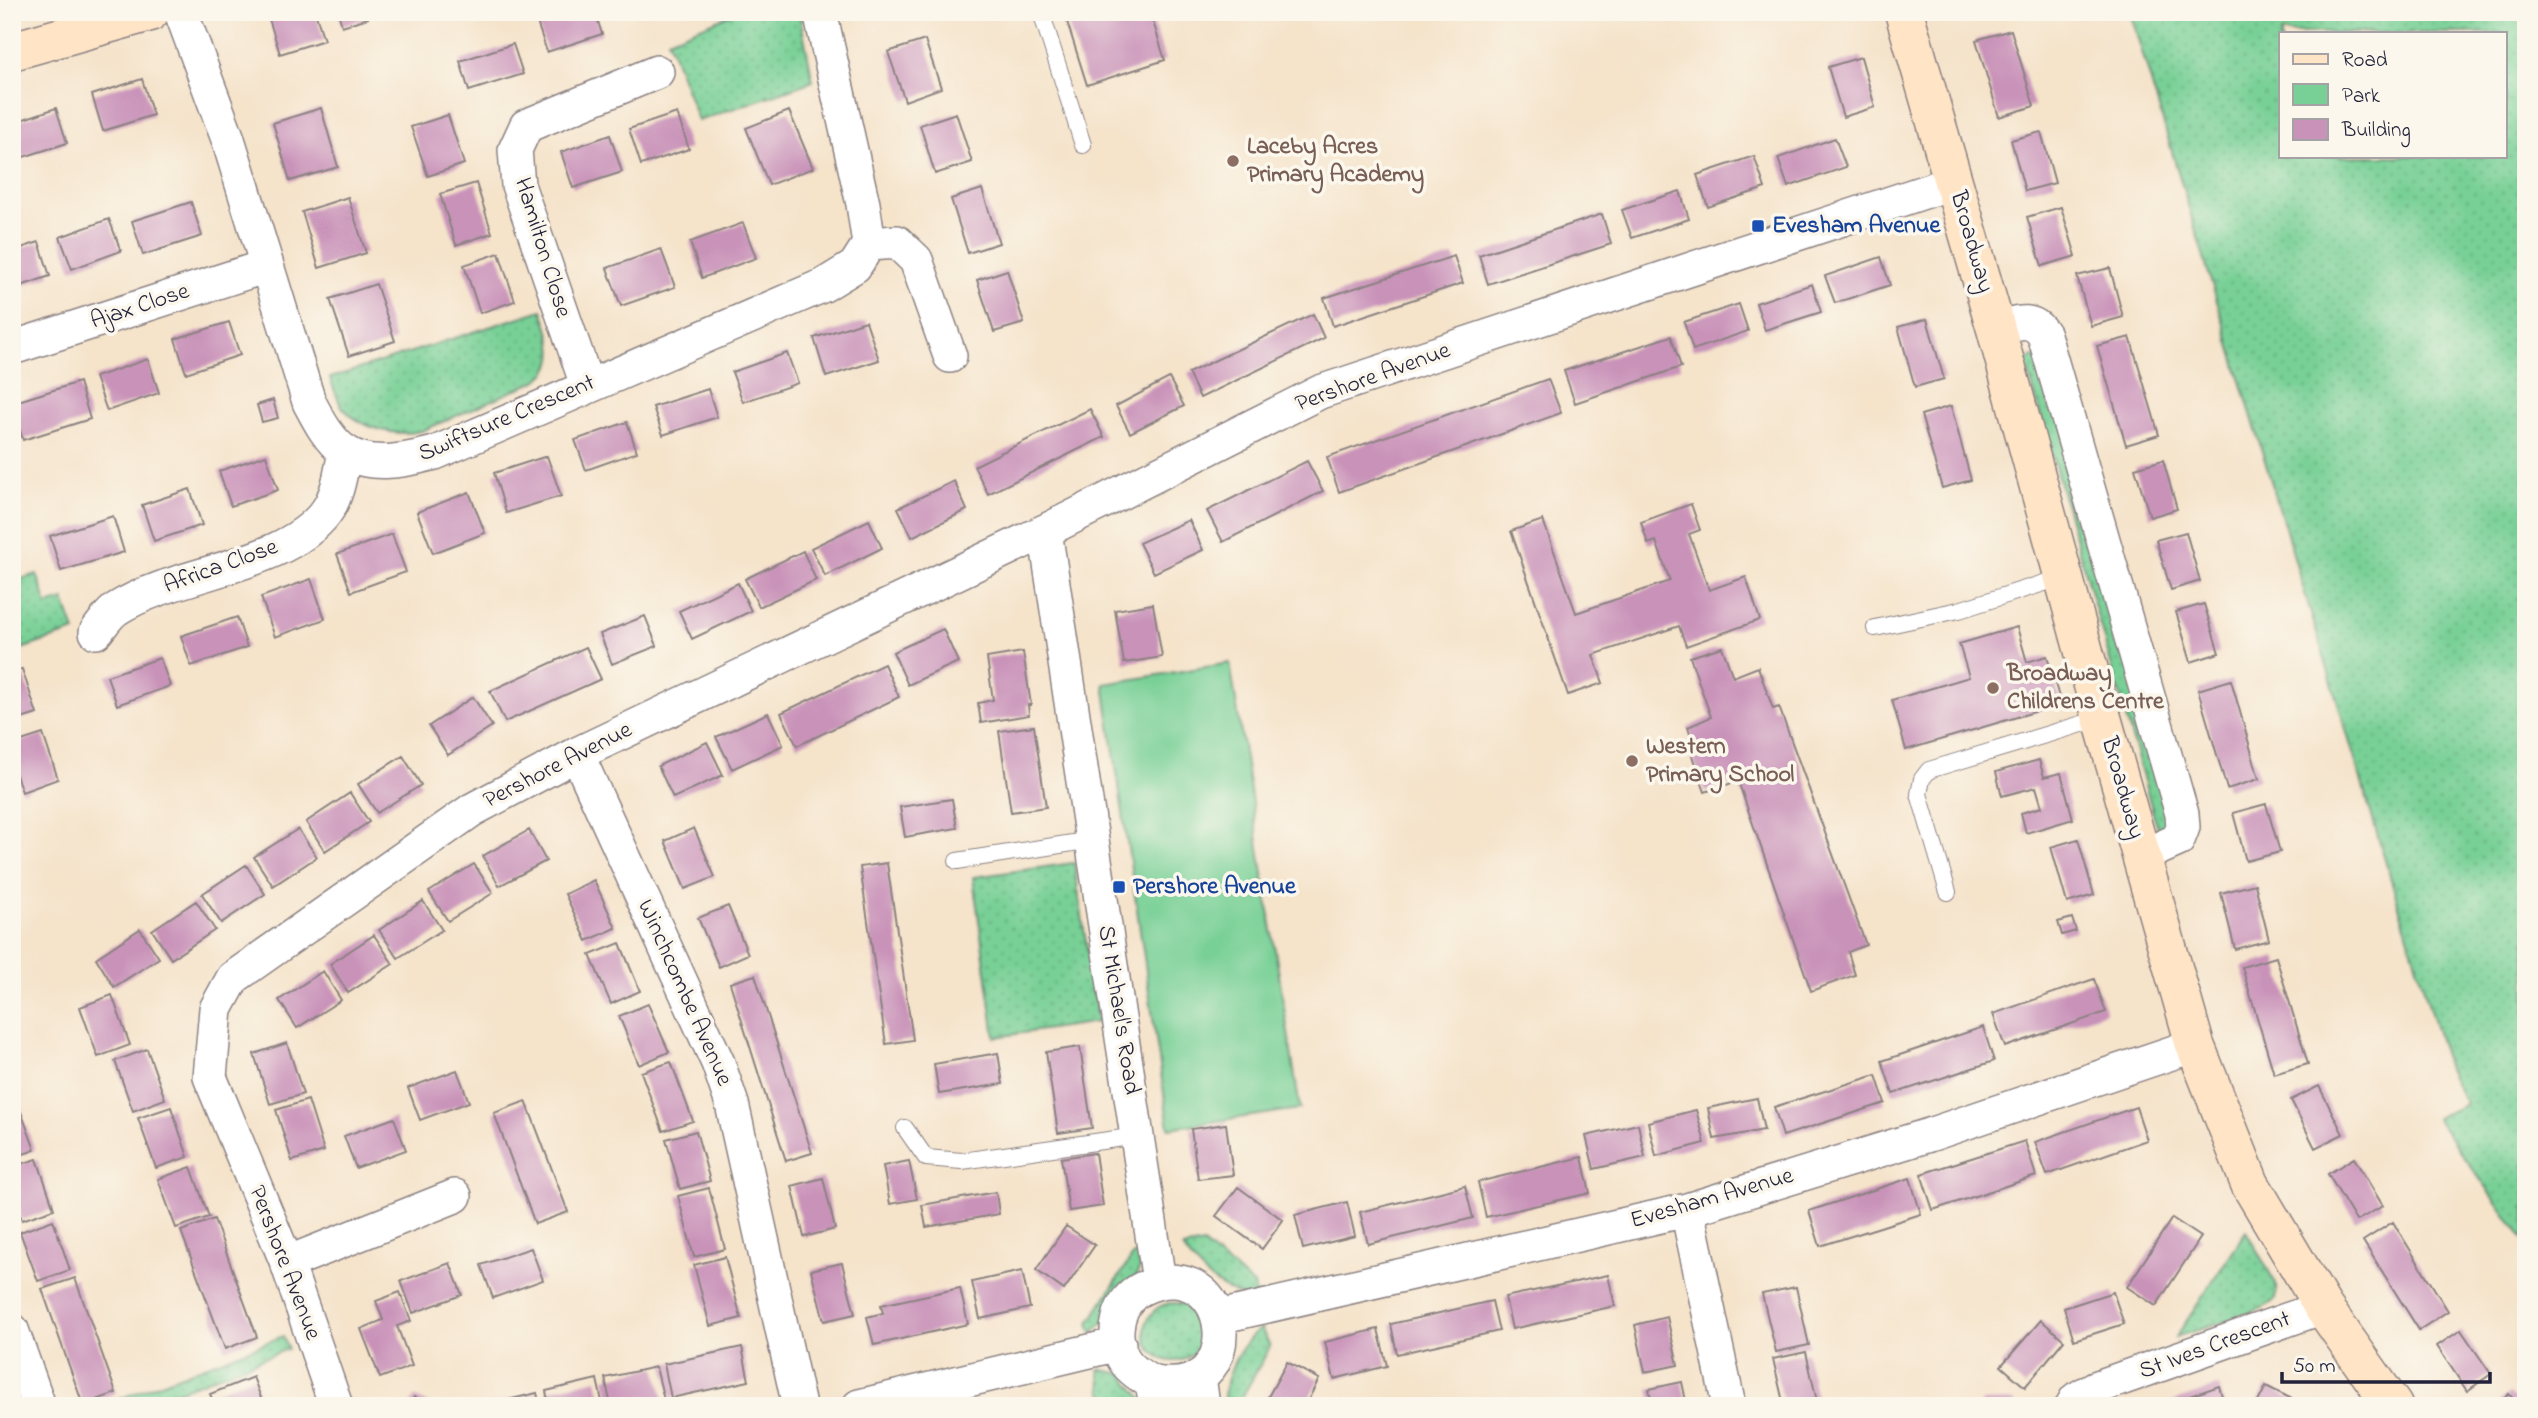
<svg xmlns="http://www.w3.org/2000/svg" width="2538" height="1418" font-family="'Indie Flower',sans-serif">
	<defs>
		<pattern id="grass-dots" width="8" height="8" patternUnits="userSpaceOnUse" patternTransform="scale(1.75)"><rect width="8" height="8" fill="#78d096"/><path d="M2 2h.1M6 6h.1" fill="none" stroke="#68b282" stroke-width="1.8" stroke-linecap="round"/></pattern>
	</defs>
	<rect width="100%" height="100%" fill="#fbf7ec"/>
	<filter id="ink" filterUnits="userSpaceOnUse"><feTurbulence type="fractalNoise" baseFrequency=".0143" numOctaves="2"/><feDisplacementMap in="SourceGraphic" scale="14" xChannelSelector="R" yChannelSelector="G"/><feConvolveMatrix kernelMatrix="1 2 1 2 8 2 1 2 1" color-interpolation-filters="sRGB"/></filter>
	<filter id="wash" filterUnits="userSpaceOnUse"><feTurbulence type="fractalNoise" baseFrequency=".00686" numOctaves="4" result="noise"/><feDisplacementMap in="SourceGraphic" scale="28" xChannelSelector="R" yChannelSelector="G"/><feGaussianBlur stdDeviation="1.57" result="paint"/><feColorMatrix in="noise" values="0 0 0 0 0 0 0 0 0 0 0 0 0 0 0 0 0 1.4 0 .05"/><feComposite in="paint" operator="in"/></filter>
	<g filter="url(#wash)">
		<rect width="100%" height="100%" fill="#f5e3ca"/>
		<path fill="url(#grass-dots)" stroke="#4d7968" stroke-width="2" fill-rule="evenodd" d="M737,12H799L813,81L698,121L668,40Z
			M2130,12H2526V1243L2436,1118L2466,1104L2448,1069ZM2281,33H2505V156H2281Z
			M542,310C550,333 563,363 538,380L422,431C397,437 362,429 344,409C337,401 334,388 330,378Z
			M2045,354L2179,828L2159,834L2025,360Z
			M37,574L47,605L64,600L75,631L12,652V582Z
			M1074,863L1098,1022L995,1037L973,877Z
			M2246,1231L2276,1284C2276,1290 2277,1296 2274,1300C2266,1312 2193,1331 2176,1337Z
			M1203,1244L1254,1285L1257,1300C1225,1295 1200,1274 1183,1248Z
			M1143,1254C1141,1280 1111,1317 1092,1333L1089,1323L1133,1255Z
			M1145 1332a29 29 0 1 1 58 0a29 29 0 1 1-58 0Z
			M1261,1328L1270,1347L1240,1401L1223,1403C1226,1374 1238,1346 1261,1328Z
			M283,1336L288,1349L139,1406H101Z
			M1099,1369L1122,1374L1149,1406H1117L1102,1392Z"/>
		<path fill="#78d096" stroke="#4d7968" stroke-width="2" d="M1230,663L1300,1109L1169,1128L1104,684Z"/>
		<g id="blocks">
			<path fill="#c993b9" d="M290,12H315L324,40L280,54L269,19Z
				M338,12H367L368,18L342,26Z
				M565,12H595L602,34L547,52L537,22Z
				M1064,12H1150L1165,60L1087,85Z
				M2011,30L2034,106L1999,117L1976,40Z
				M925,40L941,88L905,101L888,52Z
				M513,44L523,74L469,91L460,61Z
				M1861,57L1875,107L1843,117L1828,67Z
				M142,79L153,115L103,131L92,95Z
				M56,108L67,143L17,159L12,144V123Z
				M321,108L338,167L290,181L273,123Z
				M789,111L813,168L769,185L746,128Z
				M677,113L689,149L641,165L629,129Z
				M956,113L972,162L935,174L920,125Z
				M448,115L464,164L428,176L411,127Z
				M2041,132L2055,183L2025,191L2011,140Z
				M610,135L622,172L573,188L561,152Z
				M1835,138L1846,167L1788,187L1778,158Z
				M1754,156L1765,188L1708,207L1697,175Z
				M476,183L492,233L456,245L440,194Z
				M982,189L999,243L968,253L951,199Z
				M1680,191L1689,219L1632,238L1622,210Z
				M348,197L366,253L319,268L302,212Z
				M191,202L202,236L143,255L132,221Z
				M2061,207L2076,256L2042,266L2027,217Z
				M1602,214L1611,244L1488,284L1479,255Z
				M109,219L121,251L72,269L60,237Z
				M743,223L756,258L702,278L690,242Z
				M39,242L50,276L12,289V251Z
				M661,249L675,287L621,306L607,268Z
				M499,253L515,301L480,313L464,265Z
				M1454,256L1463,283L1333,326L1324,298Z
				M1881,257L1890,285L1835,303L1825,276Z
				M2110,268L2123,317L2091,326L2077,276Z
				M1007,270L1024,323L994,332L977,280Z
				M376,284L395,341L349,356L330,299Z
				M1812,284L1821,312L1765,330L1756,303Z
				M1739,304L1748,331L1693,350L1684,322Z
				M1313,314L1324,338L1200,398L1188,373Z
				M1927,319L1944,379L1915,387L1898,327Z
				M866,321L879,360L826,377L814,338Z
				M229,322L240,355L186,373L175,339Z
				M1671,336L1681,367L1575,403L1564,371Z
				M2130,337L2159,435L2126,445L2097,346Z
				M787,353L798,383L743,402L732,372Z
				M148,359L159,393L107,411L95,377Z
				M1169,378L1184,406L1130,433L1116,406Z
				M1548,379L1561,413L1339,492L1327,457Z
				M79,382L90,419L23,440L12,403Z
				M708,389L717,417L663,435L653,407Z
				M273,400L278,418L262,422L257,405Z
				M1951,406L1971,480L1942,488L1921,415Z
				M1090,409L1104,437L988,494L974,466Z
				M627,422L637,452L586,470L575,440Z
				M266,455L278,490L231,506L219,471Z
				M547,456L561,496L506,513L494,473Z
				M2163,460L2177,509L2150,517L2135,468Z
				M1307,461L1323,491L1223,542L1207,511Z
				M954,481L967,510L912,537L898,508Z
				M190,489L202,525L154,541L142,505Z
				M469,492L485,533L433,553L417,512Z
				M1691,504L1700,530L1689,534L1709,590L1746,577L1760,620L1686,646L1679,626L1593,655L1603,683L1568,695L1511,531L1543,520L1576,613L1670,581L1656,541L1648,544L1641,522Z
				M113,516L124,552L61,571L50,536Z
				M869,520L882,548L825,576L811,548Z
				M1189,520L1203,550L1154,573L1139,543Z
				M2186,532L2200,581L2171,590L2156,540Z
				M392,534L406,572L351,592L337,554Z
				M803,551L816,580L759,607L745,579Z
				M311,579L325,619L275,637L261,597Z
				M738,583L751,611L692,639L679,611Z
				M1153,604L1162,657L1124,663L1115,610Z
				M2204,604L2219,653L2191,662L2176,612Z
				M645,616L657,646L612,664L600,634Z
				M237,617L247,647L191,666L181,636Z
				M2017,627L2027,662L2047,656L2061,704L1906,750L1892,700L1969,677L1959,644Z
				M943,629L958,662L908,685L893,652Z
				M586,647L601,679L505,722L490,691Z
				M1722,647L1733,677L1758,667L1773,709L1779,707L1866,945L1848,952L1855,975L1811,991L1738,781L1705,792L1691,753L1695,751L1688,727L1711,717L1690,657Z
				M1023,652L1031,705H1028L1029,715L981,723L978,703L993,700L987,658Z
				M160,658L170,686L117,705L107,676Z
				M884,664L899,697L797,746L781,713Z
				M22,669L37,714L12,722V672Z
				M2231,680L2259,779L2227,789L2198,690Z
				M473,697L492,726L448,755L429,726Z
				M768,713L783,745L732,769L716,737Z
				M1034,726L1046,807L1011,812L999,731Z
				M43,734L58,779L22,792L12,763V744Z
				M707,742L723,775L673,798L658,766Z
				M403,756L421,785L377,813L358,784Z
				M2039,760L2044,777L2061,773L2073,819L2026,833L2021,813L2042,807L2036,787L2002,796L1996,772Z
				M350,793L369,822L325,851L306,822Z
				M952,799L957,828L905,837L900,807Z
				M2266,804L2280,852L2246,861L2233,813Z
				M694,828L715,877L685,889L665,841Z
				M298,829L317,857L273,886L254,857Z
				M529,830L546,861L499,886L483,856Z
				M2078,839L2094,895L2067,903L2051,847Z
				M887,863L913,1040L886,1044L860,867Z
				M474,864L493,893L448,921L429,892Z
				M246,865L265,894L221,923L202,894Z
				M594,880L616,928L587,941L565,894Z
				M2255,884L2269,940L2235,949L2221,893Z
				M196,901L215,930L171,959L152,930Z
				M423,901L442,930L398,958L379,930Z
				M728,906L748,954L719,967L698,918Z
				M2072,918L2076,931L2062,935L2058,922Z
				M140,929L159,958L114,987L96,958Z
				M374,935L393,964L348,993L330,964Z
				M620,943L640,991L611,1004L590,955Z
				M2276,957L2308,1064L2274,1074L2242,967Z
				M323,971L341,1000L297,1028L279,1000Z
				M755,975L812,1153L786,1161L730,983Z
				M2094,979L2106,1012L2005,1047L1993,1014Z
				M112,995L130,1045L98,1057L80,1007Z
				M648,1004L669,1052L639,1065L619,1016Z
				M1983,1027L1994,1061L1893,1094L1882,1061Z
				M287,1043L303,1094L270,1104L254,1054Z
				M1080,1047L1092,1128L1058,1133L1046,1052Z
				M147,1049L165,1099L133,1111L115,1061Z
				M998,1053L1003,1084L939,1094L934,1064Z
				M671,1062L693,1121L663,1131L641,1072Z
				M457,1070L469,1102L420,1120L408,1088Z
				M1876,1075L1885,1103L1783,1136L1774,1107Z
				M2319,1086L2343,1134L2315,1148L2291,1100Z
				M1757,1098L1764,1130L1714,1139L1708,1108Z
				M308,1100L324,1151L292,1161L276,1110Z
				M17,1101L35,1150L12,1158V1102Z
				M526,1101L568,1212L535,1224L494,1113Z
				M171,1107L188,1157L156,1168L138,1118Z
				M2136,1107L2147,1140L2047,1175L2035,1142Z
				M1696,1110L1705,1143L1656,1156L1648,1122Z
				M394,1118L406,1150L356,1168L344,1136Z
				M1226,1124L1233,1175L1198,1179L1191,1129Z
				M1638,1124L1645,1157L1594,1169L1586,1136Z
				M696,1131L710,1181L680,1189L666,1139Z
				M2025,1141L2036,1176L1933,1210L1921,1174Z
				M1095,1153L1103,1206L1069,1211L1061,1158Z
				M1582,1157L1590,1193L1486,1217L1478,1182Z
				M2354,1158L2383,1206L2356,1221L2328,1174Z
				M37,1159L54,1209L22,1220L12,1193V1167Z
				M909,1161L917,1199L890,1204L883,1166Z
				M191,1167L209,1217L176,1228L158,1179Z
				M823,1178L835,1229L804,1237L792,1186Z
				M1910,1178L1921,1214L1820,1246L1809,1211Z
				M1465,1186L1473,1218L1368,1244L1360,1212Z
				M1238,1187L1283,1220L1262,1249L1216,1216Z
				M709,1188L725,1249L694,1257L678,1196Z
				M996,1192L999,1214L926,1227L922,1205Z
				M1347,1202L1355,1236L1303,1249L1295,1215Z
				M2172,1218L2201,1237L2156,1306L2127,1287Z
				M214,1219L257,1337L225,1349L181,1231Z
				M53,1220L70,1270L38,1281L20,1232Z
				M2393,1222L2448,1311L2419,1330L2363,1241Z
				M1066,1226L1095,1245L1064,1290L1036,1270Z
				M531,1248L543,1280L493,1298L481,1265Z
				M725,1257L741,1318L710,1326L694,1265Z
				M450,1263L462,1295L413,1313L401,1281Z
				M842,1263L855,1314L824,1321L811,1270Z
				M1022,1271L1030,1308L980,1319L972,1282Z
				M1608,1275L1615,1306L1512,1329L1505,1297Z
				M75,1278L116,1393L83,1405L42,1289Z
				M1796,1287L1809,1345L1776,1352L1762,1294Z
				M960,1288L968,1324L874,1345L867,1317L883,1313L881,1305Z
				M400,1292L411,1321L397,1326L412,1366L380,1378L361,1329L383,1320L376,1301Z
				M2113,1292L2124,1324L2074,1340L2064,1308Z
				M1492,1301L1499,1331L1397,1354L1391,1324Z
				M1667,1317L1678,1365L1645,1372L1635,1325Z
				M2041,1320L2064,1340L2025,1387L2001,1366Z
				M1378,1329L1387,1366L1334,1379L1325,1342Z
				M2461,1330L2491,1374L2467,1391L2437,1346Z
				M742,1347L749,1381L671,1398L664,1364Z
				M1806,1352L1818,1406H1784L1773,1359Z
				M1287,1362L1319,1379L1307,1402L1305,1406H1263Z
				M656,1367L664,1400L640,1406H611L605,1378Z
				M253,1377L263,1403L255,1406H215L210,1394Z
				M597,1379L603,1406H549L546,1391Z
				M1682,1382L1687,1406H1653L1649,1389Z
				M2219,1386L2225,1406H2170L2169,1403Z
				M2266,1386L2290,1398L2304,1406H2256Z
				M537,1393L540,1406H486V1405Z
				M2509,1394L2519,1406H2495Z
				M414,1397L434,1406H410Z
				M2014,1401L2015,1406H1981V1402Z"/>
		</g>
	</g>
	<g filter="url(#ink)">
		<use href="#blocks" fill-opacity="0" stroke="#8c8282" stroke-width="2"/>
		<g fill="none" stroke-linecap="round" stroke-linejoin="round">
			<g stroke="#8c8282" stroke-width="18">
				<path id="lane" d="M1041,12L1083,145
					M1875,628L1959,610L2063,577
					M957,861L1092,840
					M1948,892L1919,794L1922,779L1929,770L2102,718
					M905,1128L926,1158L962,1161L1137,1136"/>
			</g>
			<g stroke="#8c8282" stroke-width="36">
				<path id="street" d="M181,12L228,139L309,402C318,419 328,439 344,451C371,469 407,460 435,453L824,285L855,266L869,244L863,204L820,12
					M869,244L897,242L916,260L950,356
					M1996,329C2016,324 2031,315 2044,335L2182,814L2183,827L2178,840L2142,856
					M12,348L267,266
					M587,385L518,185L515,150L526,126L657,72
					M1045,531L1159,1281
					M96,632C103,624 109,613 118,608C177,571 284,568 326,512C338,496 341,471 345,451
					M577,754L718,1063L732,1104L799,1406
					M1687,1210L1729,1406
					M287,1263L455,1196
					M1219,1317L1687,1210L1929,1135L2195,1045
					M12,1330L39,1406
					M1199,1376L1203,1406
					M1151,1382C1253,1405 1235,1247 1143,1288C1117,1300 1111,1334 1123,1358C1129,1369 1140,1376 1151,1382L1157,1406
					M336,1406L287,1263L210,1077L216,1009L233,978L472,810L577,754L1045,531L1320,392L1954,182
					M859,1406L1119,1344
					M2072,1406L2076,1399L2095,1388L2323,1307"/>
			</g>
			<g stroke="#8c8282" stroke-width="41">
				<path id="secondary" d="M1904,12L1996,329L2102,718L2195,1045L2250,1184L2323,1307L2393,1406
					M12,51L150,12"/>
			</g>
			<use href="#lane" stroke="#fff" stroke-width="16"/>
			<use href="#street" stroke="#fff" stroke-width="33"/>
			<use href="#secondary" stroke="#ffe4c6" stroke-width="38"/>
		</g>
	</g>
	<g fill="#8d6e63" stroke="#fbf7ec" stroke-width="2.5">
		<circle cx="1233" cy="161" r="7"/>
		<circle cx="1993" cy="688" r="7"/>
		<circle cx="1632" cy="761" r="7"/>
	</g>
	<g fill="#1a4fb4" stroke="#fbf7ec" stroke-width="2.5">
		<rect x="1751" y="219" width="14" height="14" rx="3.5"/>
		<rect x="1112" y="880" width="14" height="14" rx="3.5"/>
	</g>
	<g text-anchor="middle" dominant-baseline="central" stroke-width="7" stroke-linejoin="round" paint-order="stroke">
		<g font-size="24" font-weight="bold" fill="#785e54" stroke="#fbf7ec" text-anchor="start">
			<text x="1247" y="147">Laceby Acres<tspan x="1247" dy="28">Primary Academy</tspan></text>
			<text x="2007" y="674">Broadway<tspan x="2007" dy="28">Childrens Centre</tspan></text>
			<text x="1646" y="747">Western<tspan x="1646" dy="28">Primary School</tspan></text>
		</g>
		<g font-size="24" font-weight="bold" fill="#164399" stroke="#fbf7ec" text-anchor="start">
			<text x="1772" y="226">Evesham Avenue</text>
			<text x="1133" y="887">Pershore Avenue</text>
		</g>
		<g font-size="24" fill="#22223b" stroke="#fbf7ec">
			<text transform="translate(1971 242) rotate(74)">Broadway</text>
			<text transform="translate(542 248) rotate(73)">Hamilton Close</text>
			<text transform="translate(140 307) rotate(-18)">Ajax Close</text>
			<text transform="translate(1373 378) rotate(-20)">Pershore Avenue</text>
			<text transform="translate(507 419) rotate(-23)">Swiftsure Crescent</text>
			<text transform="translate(221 567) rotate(-20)">Africa Close</text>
			<text transform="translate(558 766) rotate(-27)">Pershore Avenue</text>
			<text transform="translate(2122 788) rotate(74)">Broadway</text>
			<text transform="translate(684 993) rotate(66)">Winchcombe Avenue</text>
			<text transform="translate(1118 1010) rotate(81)">St Michael's Road</text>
			<text transform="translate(1712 1199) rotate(-16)">Evesham Avenue</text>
			<text transform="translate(284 1263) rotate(69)">Pershore Avenue</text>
			<text transform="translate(2215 1346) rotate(-20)">St Ives Crescent</text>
		</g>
	</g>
	<rect width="2538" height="1418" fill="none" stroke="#fbf7ec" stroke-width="42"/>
	<rect x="2279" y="32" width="228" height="126" fill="#fbf7ec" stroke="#a4a2a5" stroke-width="2"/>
	<rect x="2293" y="54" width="35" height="10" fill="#ffe4c6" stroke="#a4a2a5" stroke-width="2"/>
	<text x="2342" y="66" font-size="21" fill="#22223b">Road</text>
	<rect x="2293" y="84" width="35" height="21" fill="#78d096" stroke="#a4a2a5" stroke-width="2"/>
	<text x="2342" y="102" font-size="21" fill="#22223b">Park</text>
	<rect x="2293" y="119" width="35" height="21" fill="#c993b9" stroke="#a4a2a5" stroke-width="2"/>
	<text x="2342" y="136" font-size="21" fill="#22223b">Building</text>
	<path d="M2282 1372v10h208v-10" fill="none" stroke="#22223b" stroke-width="3.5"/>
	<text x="2293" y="1372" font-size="21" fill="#22223b" stroke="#fbf7ec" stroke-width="5" paint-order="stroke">50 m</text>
</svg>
